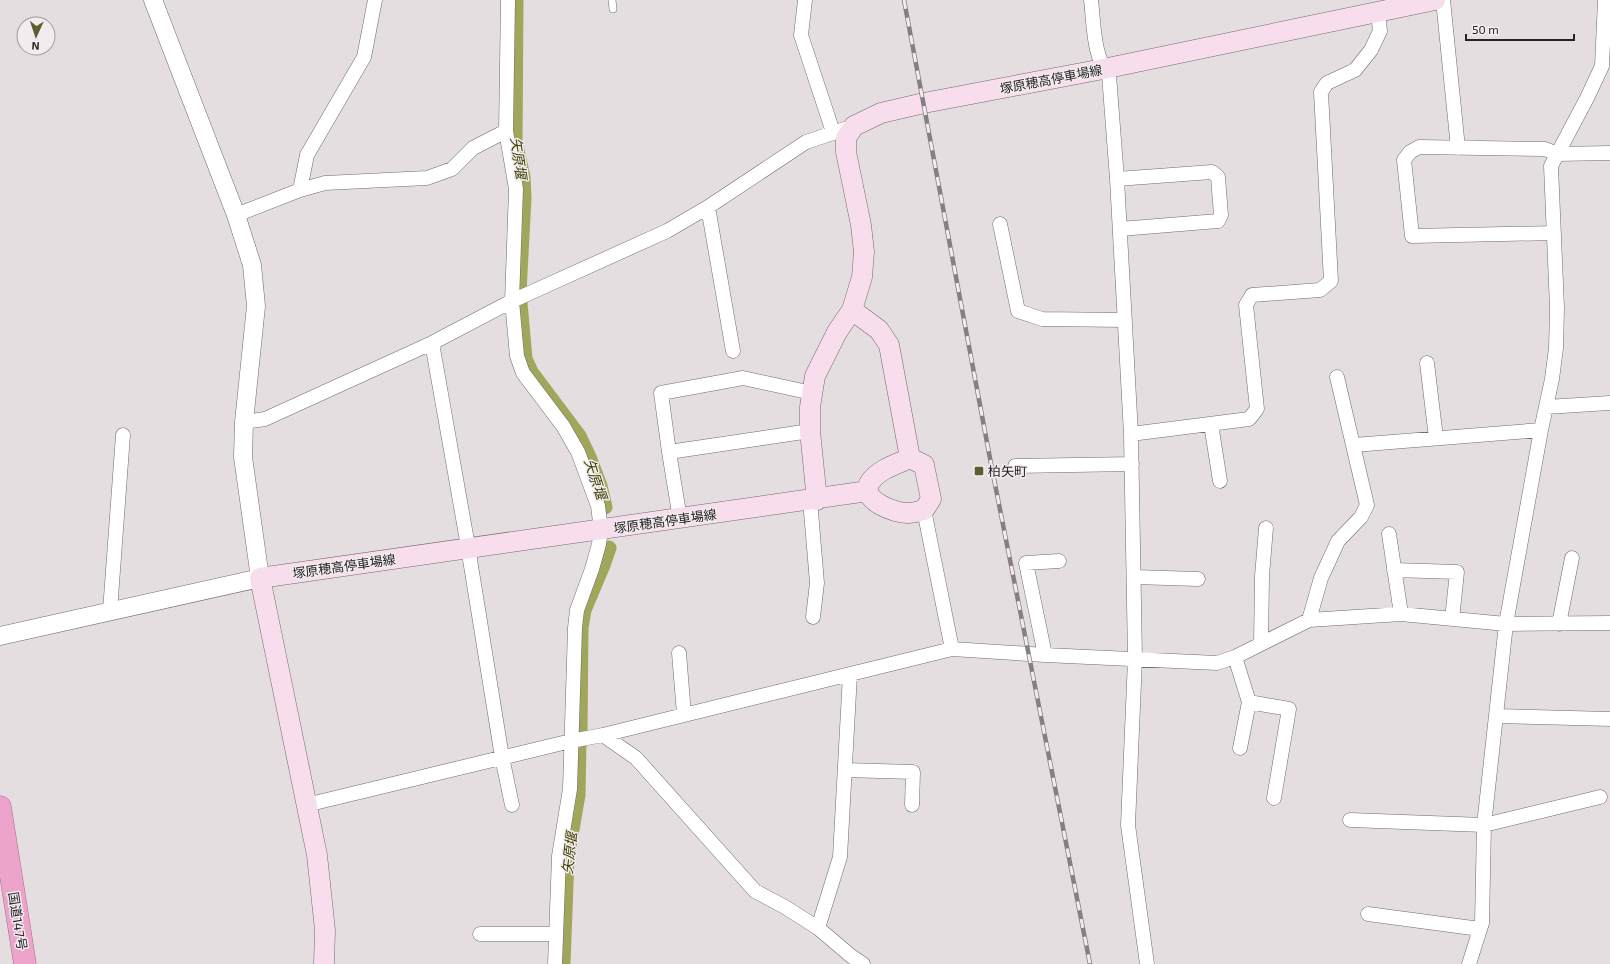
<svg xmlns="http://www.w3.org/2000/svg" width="1610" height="964" font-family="'Exo 2','Noto Sans JP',sans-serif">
	<rect width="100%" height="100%" fill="#e5dee1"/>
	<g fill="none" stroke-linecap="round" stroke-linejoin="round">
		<path stroke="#a0a65a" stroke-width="15" d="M516,0L515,142L523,177L524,198L519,292
			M520,303L525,359L531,372L579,436L589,457L600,486L605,507
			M580,732L581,628L584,610L603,565L609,548
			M563,964L567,858L578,795L579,743"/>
		<g stroke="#706a6d" stroke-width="8">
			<path id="service" d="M612,0L613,9"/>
		</g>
		<g stroke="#706a6d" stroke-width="15">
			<path id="minor" d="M508,0L506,131L516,189L512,301L517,356L523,373L563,426L578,452L598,506L601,530L599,544L592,569L577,610L575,628L570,789L559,856L555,964
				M805,0L801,35L833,132
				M1091,0C1094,24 1093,57 1109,75L1117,179L1131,434L1135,659L1128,825L1147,964
				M1443,0L1458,148
				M1117,179L1212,172L1218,177L1221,215L1218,221L1120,229
				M300,190L307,155L364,57L375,0
				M708,207L733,351
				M236,215L300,190L325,183L427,178L452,169L473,148L506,131
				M1000,224L1018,311L1042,319L1125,320
				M1554,233L1412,236L1404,160L1410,152L1419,147L1545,149L1557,154L1610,153
				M432,343L466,535L502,757L512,805
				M1427,363L1436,438
				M1546,407L1610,403
				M244,422L265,419L432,343L512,301L667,231L708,207L806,142L854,126
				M1211,424L1220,481
				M1131,434L1249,419L1257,409L1246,305L1252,295L1320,290L1331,281L1321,92L1327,83L1355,70L1371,50L1380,31L1378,12
				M1354,445L1541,430
				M669,452L661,393L743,378L812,393
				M1015,466L1132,464
				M810,500L817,583L813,617
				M924,510L952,649
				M680,519L669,452L810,431
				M1389,534L1401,614
				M1394,570L1457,572L1452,619
				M1134,577L1198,579
				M110,611L123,435
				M1309,620L1321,578L1338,541L1361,517L1367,505L1337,377
				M1559,624L1572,558
				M1261,644L1262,576L1266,528
				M679,653L684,714
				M1045,655L1026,563L1059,561
				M1235,657L1249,702L1240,748
				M1249,702L1289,709L1274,798
				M1496,716L1610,719
				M603,735L636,758L755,891L785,907L818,928L851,956L863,964
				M845,770L913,772L912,805
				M306,805L571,741L603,735L952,649L1045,655L1217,663L1235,657L1309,620L1401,614L1506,624L1610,623
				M1350,820L1484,825L1600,797
				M1368,914L1480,929
				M818,928L840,857L850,674
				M480,934H556
				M1469,964L1482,923L1484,825L1506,624L1541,430L1552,379L1556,348L1557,308L1551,166L1587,98L1602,66L1605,0"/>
		</g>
		<g stroke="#706a6d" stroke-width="19">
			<path id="tertiary" d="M0,636L260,578L243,457L244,422L256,306L252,265L236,215L153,0"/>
		</g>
		<g stroke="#706a6d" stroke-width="21">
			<path id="secondary" d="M852,310L879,330L889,345L910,458
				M910,458L924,465L931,499L924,510C920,511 914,513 909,513C896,514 858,500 870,482C879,469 897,464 910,458Z
				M817,500L810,431V407L815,376L837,332L852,310L862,277L864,252L861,225L846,152V138L854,126L881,113L924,103L1103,69L1435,0
				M324,964L325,930L317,855L260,578L868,491"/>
		</g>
		<g stroke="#a46988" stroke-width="23">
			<path id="trunk" d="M0,807L25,964"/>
		</g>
		<use href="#service" stroke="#fff" stroke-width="7"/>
		<use href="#minor" stroke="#fff" stroke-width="14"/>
		<use href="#tertiary" stroke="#fff" stroke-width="18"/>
		<use href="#secondary" stroke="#f8ddec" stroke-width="20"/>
		<use href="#trunk" stroke="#eca4cb" stroke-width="22"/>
		<g stroke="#847f81" stroke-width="4.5">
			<path id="rail" d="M904,0L992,469L1090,964"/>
		</g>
		<use href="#rail" stroke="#f2ecef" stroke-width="3" stroke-dasharray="9" stroke-linecap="butt"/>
	</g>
	<rect fill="#5b5f2d" stroke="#f2ecef" stroke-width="1.5" x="974" y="466" width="10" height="10" rx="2"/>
	<g text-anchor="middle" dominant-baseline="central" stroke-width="3" stroke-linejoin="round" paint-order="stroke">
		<g font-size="13" fill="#262324" stroke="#f2ecef">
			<text transform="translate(1051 79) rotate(-11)">塚原穂高停車場線</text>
			<text transform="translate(665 521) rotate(-8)">塚原穂高停車場線</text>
			<text transform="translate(344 566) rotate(-8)">塚原穂高停車場線</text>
			<text transform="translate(18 921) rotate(81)">国道147号</text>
		</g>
		<g font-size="13" fill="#262324" stroke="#f2ecef" text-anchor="start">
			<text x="988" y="471">柏矢町</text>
		</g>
		<g font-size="14" font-style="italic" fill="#404306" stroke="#f2ecef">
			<text transform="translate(519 158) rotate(82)">矢原堰</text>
			<text transform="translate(596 479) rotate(72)">矢原堰</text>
			<text transform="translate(569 853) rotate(-83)">矢原堰</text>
		</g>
	</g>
	<g transform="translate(36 36) rotate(183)"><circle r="19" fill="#f2ecef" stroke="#a09c9e"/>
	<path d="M0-3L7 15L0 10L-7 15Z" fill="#5b5f2d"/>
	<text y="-6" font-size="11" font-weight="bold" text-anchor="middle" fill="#262324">N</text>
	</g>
	<path d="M1466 34v6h108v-6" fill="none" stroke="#262324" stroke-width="2"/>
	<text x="1472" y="34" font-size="12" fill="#262324" stroke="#f2ecef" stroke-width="3" paint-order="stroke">50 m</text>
</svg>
